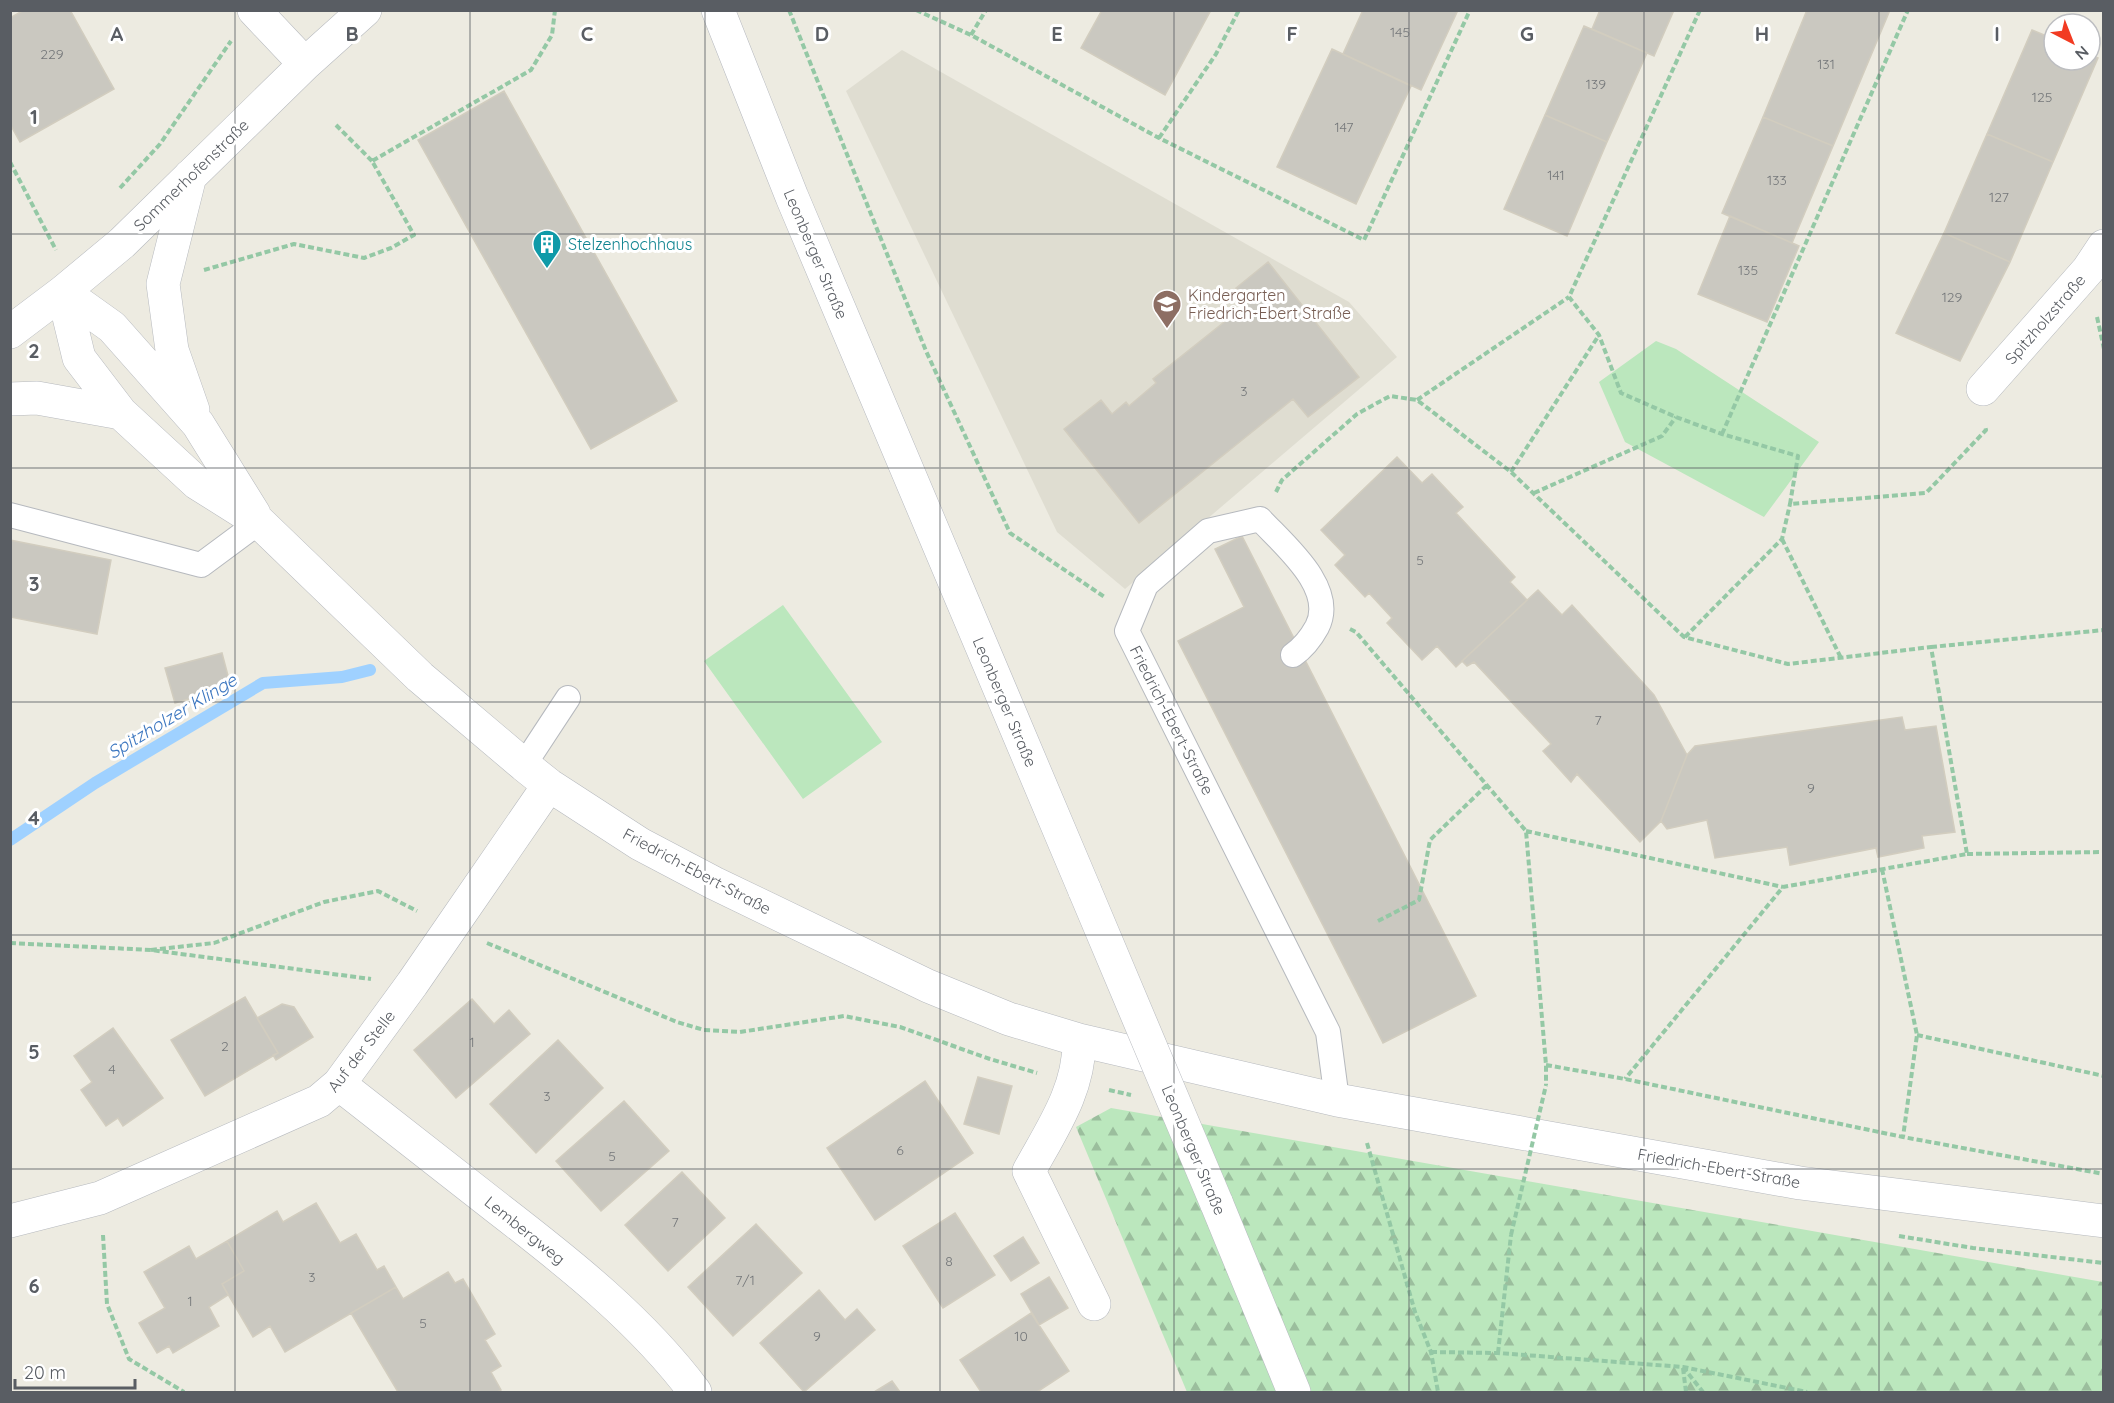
<svg xmlns="http://www.w3.org/2000/svg" width="2114" height="1403" font-family="Quicksand,sans-serif">
	<defs>
		<pattern id="forest-firs" width="22" height="20" patternUnits="userSpaceOnUse" patternTransform="scale(1.5)"><rect width="22" height="20" fill="#bbe7bd"/><path d="M5 1l3.5 6h-7zM16 11l3.5 6h-7z" fill="#9bbe9d"/></pattern>
	</defs>
	<rect width="100%" height="100%" fill="#edebe1"/>
	<path fill="#dfddd1" d="M902,50L1349,302L1397,357L1125,589L1057,532L846,91Z"/>
	<path fill="url(#forest-firs)" d="M1111,1108L2103,1282V1392H1187L1076,1127Z"/>
	<path fill="#bbe7bd" d="M1656,341L1676,349L1819,442L1764,517L1625,442L1599,382Z
		M783,605L882,742L803,799L704,661Z"/>
	<g fill="none" stroke-linecap="round" stroke-linejoin="round">
		<path stroke="#9fd1ff" stroke-width="12" d="M10,840L95,783L263,683L342,677L370,670"/>
	</g>
	<path fill="#cac8c0" stroke="#d2cdbf" stroke-width="1.5" d="M24,10H70L114,89L20,142L10,124V18Z
		M1102,10H1211L1165,95L1081,48Z
		M1363,10H1458L1421,90L1343,54Z
		M1600,10H1674L1654,56L1592,29Z
		M1807,10H1890L1833,146L1763,117Z
		M1584,26L1647,53L1607,142L1545,115Z
		M2032,30L2054,39V60H2090V55L2098,58L2053,162L1987,134Z
		M1332,49L1411,86L1356,204L1277,167Z
		M504,91L677,401L591,449L418,140Z
		M1545,115L1607,142L1567,236L1504,209Z
		M1763,117L1833,146L1792,243L1722,213Z
		M1987,134L2053,162L2010,262L1944,233Z
		M1730,216L1799,246L1767,322L1698,294Z
		M1944,233L2010,262L1960,361L1896,333Z
		M1268,262L1359,377L1308,417L1293,399L1139,523L1064,429L1101,400L1112,414L1126,402L1129,406L1156,383L1153,379L1248,303L1236,288Z
		M1397,457L1422,483L1432,474L1463,507L1456,513L1515,577L1510,582L1527,600L1456,667L1437,646L1422,660L1387,623L1392,618L1369,593L1365,597L1335,565L1345,555L1321,530Z
		M1242,536L1476,996L1383,1043L1178,641L1244,607L1215,549Z
		M10,540L111,560L97,634L10,617Z
		M1538,590L1562,615L1572,605L1654,695L1687,755L1661,821L1640,842L1577,774L1571,782L1543,751L1551,744L1474,662L1467,666L1462,661Z
		M222,653L231,687L175,703L165,668Z
		M1902,717L1905,730L1936,726L1955,832L1922,836L1924,848L1878,857L1876,848L1790,865L1787,847L1715,858L1707,820L1667,829L1661,821L1687,755L1695,746Z
		M245,997L278,1053L205,1096L171,1040Z
		M472,999L494,1024L509,1010L530,1034L456,1098L414,1050Z
		M282,1004L294,1007L313,1037L276,1060L273,1055L278,1053L257,1018Z
		M113,1028L163,1098L123,1126L118,1118L106,1126L81,1090L92,1082L74,1056Z
		M558,1040L603,1088L536,1153L490,1104Z
		M978,1077L1012,1086L999,1134L964,1124Z
		M925,1081L973,1153L875,1220L827,1148Z
		M624,1101L669,1151L601,1211L556,1161Z
		M682,1172L725,1218L668,1271L625,1225Z
		M316,1203L340,1243L356,1234L377,1270L384,1266L396,1287L285,1352L270,1326L253,1337L222,1284L244,1271L227,1241L277,1211L283,1222Z
		M955,1213L995,1275L943,1308L903,1246Z
		M756,1224L802,1273L733,1336L688,1287Z
		M1023,1237L1039,1263L1011,1281L994,1256Z
		M227,1241L244,1271L222,1284L228,1295L209,1307L219,1326L173,1353L169,1346L157,1353L139,1323L165,1308L144,1272L189,1246L196,1259Z
		M448,1272L455,1283L463,1279L495,1334L485,1340L501,1366L491,1372L501,1390L497,1392H398L351,1313L396,1287L403,1299Z
		M1049,1277L1068,1308L1039,1325L1021,1294Z
		M819,1290L845,1320L857,1309L875,1330L804,1392L760,1343Z
		M1031,1313L1069,1371L1037,1392H981L960,1360Z
		M892,1381L900,1392H874Z"/>
	<g fill="none" stroke-linecap="round" stroke-linejoin="round">
		<g stroke="#b6b9be" stroke-width="26">
			<path id="lane" d="M10,515L201,565L259,522
				M1293,655C1303,648 1311,638 1317,627C1337,588 1284,545 1260,519L1208,531L1146,585L1127,631L1328,1032L1337,1100
				M524,765L568,698"/>
		</g>
		<g stroke="#b6b9be" stroke-width="34">
			<path id="street" d="M254,10L305,64
				M190,176L163,284L172,350L193,410
				M63,292L79,358L121,413L197,483L259,522L420,677L524,765L549,785L640,844L714,883L928,986L1009,1019L1079,1040L1337,1100L1800,1183L2104,1221
				M63,292L112,327L198,424L254,514
				M10,332L63,292L122,243L305,64L365,10
				M1983,389L2088,270L2104,246
				M10,399L37,398L121,413
				M1079,1040C1080,1089 1052,1129 1029,1171L1094,1304
				M339,1084C393,1126 447,1168 500,1210C570,1264 642,1321 695,1392
				M10,1221L100,1198L319,1101L339,1084L412,984L549,785"/>
		</g>
		<g stroke="#b7bac0" stroke-width="34">
			<path id="secondary" d="M718,10L792,197L1085,891
				M1216,1202L1294,1392"/>
		</g>
		<path stroke="#94c8a5" stroke-width="4" stroke-dasharray="6 3" stroke-linecap="butt" d="M789,10L926,351L1010,533L1106,598
			M916,10L971,35L1159,138L1364,240L1470,10
			M1700,10L1569,297L1599,335L1621,393L1676,417L1722,434L1798,456L1790,504L1926,493L1986,430L1985,426
			M971,35L986,10
			M336,125L372,161
			M1159,138L1216,54L1239,10
			M10,162L56,250
			M120,188L160,144L231,41
			M204,270L294,244L364,258L391,248L414,235L372,161L531,70L552,35L555,10
			M2097,317L2104,349
			M1417,400L1569,297
			M1722,434L1908,10
			M1511,472L1599,335
			M1276,492L1282,480L1357,414L1390,396L1417,400L1511,472L1684,637L1788,664L1931,647L1967,854L1783,887L1625,1079
			M1534,493L1662,436L1676,417
			M1782,539L1841,658
			M1350,629L1356,632L1526,831L1546,1065V1085
			M1685,637L1782,539L1790,504
			M1931,647L2104,630
			M1526,831L1783,887
			M1967,854L2104,852
			M1882,869L1917,1035L1903,1137
			M1378,921L1419,900L1430,840L1487,785
			M10,943L151,950L371,979
			M487,943L677,1022L704,1030L740,1032L844,1016L900,1027L990,1059L1037,1073
			M151,950L214,943L324,902L378,891L417,911
			M1917,1035L2104,1076
			M1546,1065L1625,1079L1903,1137L2104,1174
			M1109,1090L1131,1095
			M1367,1143L1415,1312L1431,1352L1438,1392
			M103,1235L107,1304L129,1359L184,1392
			M1899,1236L1973,1248L2104,1263
			M1431,1352L1498,1353L1683,1367L1807,1392
			M1498,1353L1511,1235
			M1683,1367L1703,1392
			M1683,1368L1686,1392"/>
		<use href="#lane" stroke="#fff" stroke-width="24"/>
		<use href="#street" stroke="#fff" stroke-width="33"/>
		<use href="#secondary" stroke="#fff" stroke-width="33"/>
		<g stroke="#b7bac0" stroke-width="34" stroke-linecap="butt">
			<path id="secondary-bridge" d="M1085,891L1216,1202"/>
		</g>
		<path stroke="#94c8a5" stroke-width="4" stroke-dasharray="6 3" stroke-linecap="butt" d="M1511,1235L1546,1085"/>
		<use href="#secondary-bridge" stroke="#fff" stroke-width="33"/>
	</g>
	<path fill="none" stroke="#595d63" stroke-width="1.5" stroke-opacity="0.55" d="M235,10V1392M470,10V1392M705,10V1392M940,10V1392M1174,10V1392M1409,10V1392M1644,10V1392M1879,10V1392M10,234H2104M10,468H2104M10,702H2104M10,935H2104M10,1169H2104"/>
	<defs>
		<g id="building-pin" transform="scale(1.5)"><path d="M0 17L-7.5 6A9.5 9.5 0 1 1 7.5 6Z" fill="#0f9aa8" stroke="#fff"/><path d="M-4-6H4V6H1V3H-1V6H-4ZM-2.5-4.3h1.7v1.8h-1.7ZM.8-4.3h1.7v1.8H.8ZM-2.5-1h1.7V.8h-1.7ZM.8-1h1.7V.8H.8Z" fill="#fff"/></g>
		<g id="school-pin" transform="scale(1.5)"><path d="M0 17L-7.5 6A9.5 9.5 0 1 1 7.5 6Z" fill="#8d6e63" stroke="#fff"/><path d="M0-5L7-2L0 1L-7-2ZM-4 1L0 2.5L4 1V4Q0 6-4 4Z" fill="#fff"/></g>
	</defs>
	<g fill-rule="evenodd">
		<use href="#building-pin" x="547" y="244"/>
		<use href="#school-pin" x="1167" y="304"/>
	</g>
	<g text-anchor="middle" dominant-baseline="central" stroke-width="6" stroke-linejoin="round" paint-order="stroke">
		<g font-size="14" fill="#75787a">
			<text x="1400" y="32">145</text>
			<text x="52" y="54">229</text>
			<text x="1826" y="64">131</text>
			<text x="1596" y="84">139</text>
			<text x="2042" y="97">125</text>
			<text x="1344" y="127">147</text>
			<text x="1556" y="175">141</text>
			<text x="1777" y="180">133</text>
			<text x="1999" y="197">127</text>
			<text x="1748" y="270">135</text>
			<text x="1952" y="297">129</text>
			<text x="1244" y="391">3</text>
			<text x="1420" y="560">5</text>
			<text x="1598" y="720">7</text>
			<text x="1811" y="788">9</text>
			<text x="472" y="1042">1</text>
			<text x="225" y="1046">2</text>
			<text x="112" y="1069">4</text>
			<text x="547" y="1096">3</text>
			<text x="900" y="1150">6</text>
			<text x="612" y="1156">5</text>
			<text x="675" y="1222">7</text>
			<text x="949" y="1261">8</text>
			<text x="312" y="1277">3</text>
			<text x="745" y="1280">7/1</text>
			<text x="190" y="1301">1</text>
			<text x="423" y="1323">5</text>
			<text x="817" y="1336">9</text>
			<text x="1021" y="1336">10</text>
		</g>
		<g font-size="16" fill="#595d63" stroke="#fff">
			<text transform="translate(191 175) rotate(-44)">Sommerhofenstraße</text>
			<text transform="translate(816 254) rotate(67)">Leonberger Straße</text>
			<text transform="translate(2045 319) rotate(-49)">Spitzholzstraße</text>
			<text transform="translate(1005 702) rotate(67)">Leonberger Straße</text>
			<text transform="translate(1172 720) rotate(63)">Friedrich-Ebert-Straße</text>
			<text transform="translate(697 871) rotate(28)">Friedrich-Ebert-Straße</text>
			<text transform="translate(361 1051) rotate(-52)">Auf der Stelle</text>
			<text transform="translate(1194 1150) rotate(67)">Leonberger Straße</text>
			<text transform="translate(1719 1168) rotate(10)">Friedrich-Ebert-Straße</text>
			<text transform="translate(525 1230) rotate(39)">Lembergweg</text>
		</g>
		<g font-size="16" fill="#0d838f" stroke="#fff" text-anchor="start">
			<text x="568" y="244">Stelzenhochhaus</text>
		</g>
		<g font-size="16" fill="#785e54" stroke="#fff" text-anchor="start">
			<text x="1188" y="295">Kindergarten<tspan x="1188" dy="18">Friedrich-Ebert Straße</tspan></text>
		</g>
		<g font-size="18" font-style="italic" fill="#3a75bf" stroke="#fff">
			<text transform="translate(172 716) rotate(-31)">Spitzholzer Klinge</text>
		</g>
	</g>
	<g font-size="20" text-anchor="middle" font-weight="bold" fill="#595d63" stroke="#fff" stroke-width="6" stroke-linejoin="round" paint-order="stroke">
		<text x="117" y="41">A</text>
		<text x="352" y="41">B</text>
		<text x="587" y="41">C</text>
		<text x="822" y="41">D</text>
		<text x="1057" y="41">E</text>
		<text x="1292" y="41">F</text>
		<text x="1527" y="41">G</text>
		<text x="1762" y="41">H</text>
		<text x="1997" y="41">I</text>
		<text x="34" y="124">1</text>
		<text x="34" y="358">2</text>
		<text x="34" y="591">3</text>
		<text x="34" y="825">4</text>
		<text x="34" y="1059">5</text>
		<text x="34" y="1293">6</text>
	</g>
	<rect width="2114" height="1403" fill="none" stroke="#595d63" stroke-width="24"/>
	<g transform="translate(2072 42) rotate(138)"><circle r="28" fill="#ffffff" stroke="#bdbec1" stroke-width="1.5"/>
	<path d="M0-4.5L10 22L0 15L-10 22Z" fill="#f23b22"/>
	<text y="-9" font-size="16" font-weight="bold" text-anchor="middle" fill="#595d63">N</text>
	</g>
	<path d="M15 1379v9h120v-9" fill="none" stroke="#595d63" stroke-width="3"/>
	<text x="24" y="1379" font-size="18" fill="#595d63" stroke="#ffffff" stroke-width="4.5" paint-order="stroke">20 m</text>
</svg>
